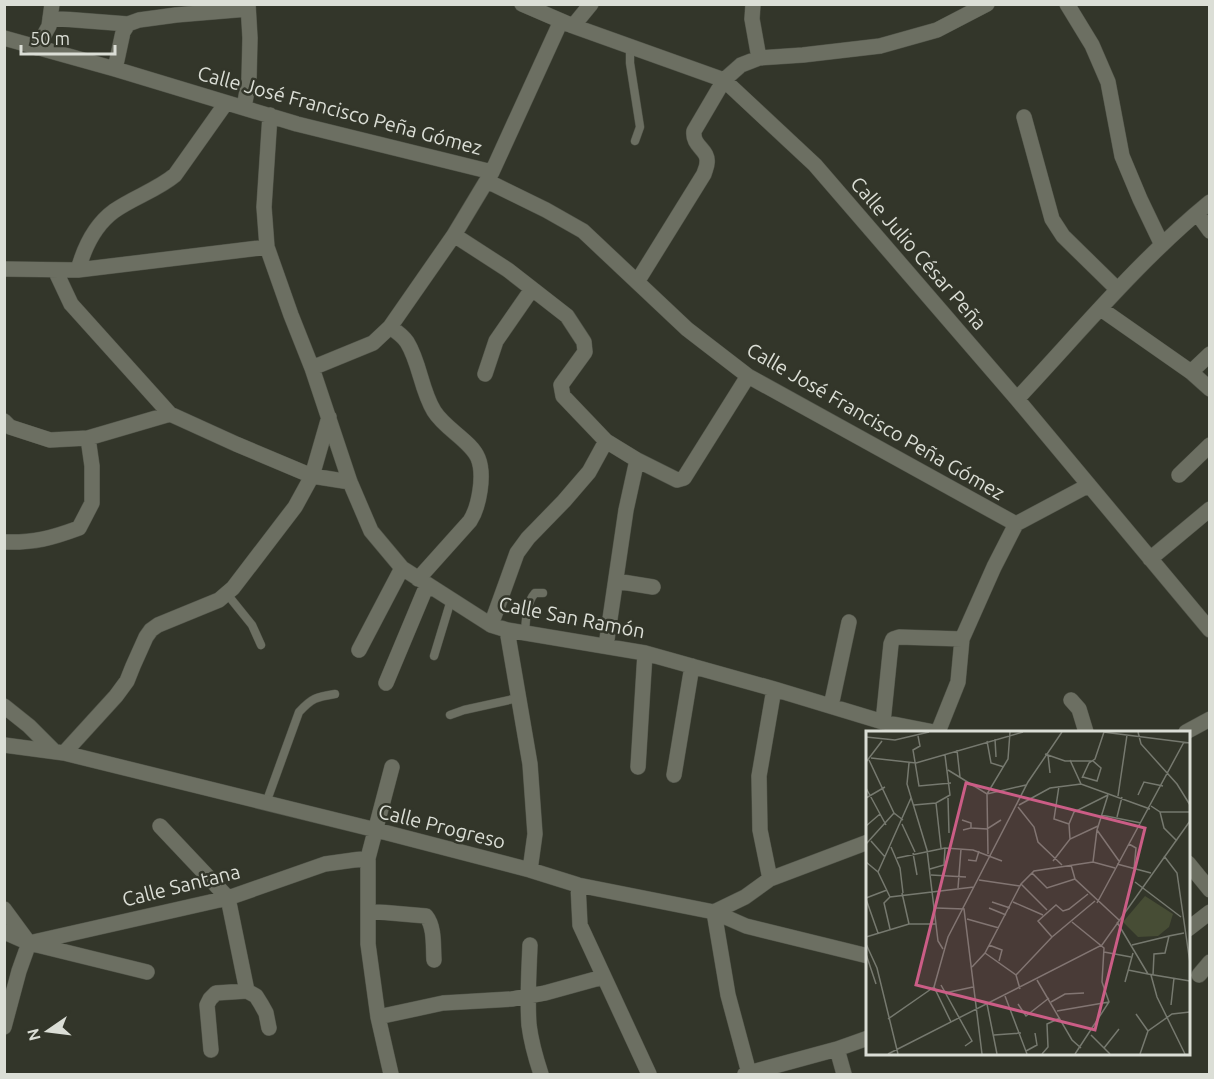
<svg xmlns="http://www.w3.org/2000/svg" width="1214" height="1079" font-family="Ubuntu,sans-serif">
	<rect width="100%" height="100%" fill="#33362a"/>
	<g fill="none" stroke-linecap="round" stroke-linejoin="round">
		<g stroke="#515449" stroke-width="9">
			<path id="lane" d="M630,46V63L640,127L635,141
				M227,594L252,625L261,645
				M525,632C526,620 526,603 535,593H543
				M434,656L451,600
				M450,715L464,710L518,698
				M266,803L299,712C312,698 316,697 335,694"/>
		</g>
		<g stroke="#515449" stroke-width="16">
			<path id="street" d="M522,4L573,26L724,80L815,165L1017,399L1210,630
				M753,4L752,19L759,58
				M1067,4L1092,45L1108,82L1122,156L1140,199L1162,245
				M50,18L128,24
				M573,26L591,4
				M4,38L115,69L297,124L492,172
				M37,48L49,26L52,4
				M115,69L123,32L128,24L139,20L176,15L248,9
				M244,108L249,79L250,38L248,4
				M270,115L264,207L267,247L291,315L312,368L350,482L371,531L402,568L491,625L507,630L645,653L774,689L883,722L934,732
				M1024,117L1052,219L1063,236L1117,289
				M487,181L546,210L583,231L687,329L748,376L1016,524
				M1197,213L1210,231
				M454,235L508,270L567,316L584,342L585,352L561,385L563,396L606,441L637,460L677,480L684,478L748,376
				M4,269L78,270L267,247
				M55,270L71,304L170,414L236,444L312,476L350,482
				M78,270C84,248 95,225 114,211C134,197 157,190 175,175L226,103
				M637,282L704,174C705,170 707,167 707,163C709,149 692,147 694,131L724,80L741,65L759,58L803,55L880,46L937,30L987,4
				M1101,309L1191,372L1210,389
				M390,327C396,331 403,336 407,342C420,363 421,390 434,411C445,429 471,441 478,458C485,475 479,507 470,521L418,579
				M312,368L373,343L390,327L454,235L492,172L561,21
				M1191,372L1210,354
				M485,374L496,341L532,289
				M1017,399C1079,333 1139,260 1210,202
				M4,421L10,427L50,440L88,438L170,414
				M1179,475L1210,445
				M4,542C34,543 52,538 79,528L92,503V466L88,438
				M1150,559L1210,509
				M616,581L653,587
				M491,625L517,553L528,538L564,501L589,472L606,441
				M507,630L530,764L535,834L530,870
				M606,646L626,510L637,460
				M359,650L402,568
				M386,683L427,585
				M1071,700L1079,709L1086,732
				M4,706L29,726L53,750
				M831,706L849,622
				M883,722L891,644L893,639L899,637L962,639
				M938,732L958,682L962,639L994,567L1016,524L1089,485
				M1186,732L1210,719
				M4,745L64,753L376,830L530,870L578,885L714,912L746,926L868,956
				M64,753L116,696L127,681L133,666L146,637L151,630L158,625L219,600L233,588L295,507L312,476L329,417
				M638,767L645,653
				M674,775L692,666
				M160,826L228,898L247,991
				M1188,863L1210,890
				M770,879L760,830L759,776L774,689
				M578,885L580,925L649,1074
				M4,909L29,943L19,971L4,1027
				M368,911L426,916C435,927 433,947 434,960
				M1188,929L1210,912
				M4,932L29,943L228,898L325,864L368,858
				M33,944L147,972
				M530,945C529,971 527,998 529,1025C531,1041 536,1059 541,1074
				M1199,975L1210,962
				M378,1017L443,1003L512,999L545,993L603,977
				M837,1049L844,1074
				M211,1050L207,1005L210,999L216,993L247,991L256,996L261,1004L266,1013L269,1028
				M749,1073L728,995L714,912L745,897L770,879L868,842
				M391,1074L378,1017L368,944V858L392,767
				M745,1074L837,1049L868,1038"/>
		</g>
		<use href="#lane" stroke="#6c6f62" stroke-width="8"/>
		<use href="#street" stroke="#6c6f62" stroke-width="15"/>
	</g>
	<g text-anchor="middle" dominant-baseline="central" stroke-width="5" stroke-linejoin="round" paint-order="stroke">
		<g font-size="20" fill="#dbded6" stroke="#33362a">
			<text transform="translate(340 110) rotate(15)">Calle José Francisco Peña Gómez</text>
			<text transform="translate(919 253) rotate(49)">Calle Julio César Peña</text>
			<text transform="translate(876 421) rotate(30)">Calle José Francisco Peña Gómez</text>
			<text transform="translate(572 617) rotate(11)">Calle San Ramón</text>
			<text transform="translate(442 826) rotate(14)">Calle Progreso</text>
			<text transform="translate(181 885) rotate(-14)">Calle Santana</text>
		</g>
	</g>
	<g transform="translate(866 731)">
		<rect width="324" height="324" fill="#33362a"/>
		<path d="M279,165L307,183L303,196L292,205L272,206L257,191Z" fill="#474d35"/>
		<path fill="none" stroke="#76796f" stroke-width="1.5" d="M237,1L324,12M272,1L275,13L311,53L324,74M52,5L54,15L47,19L53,55L85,52M0,6L29,9L63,1M129,8L130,26M121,10L125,32L138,36M91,19L94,46M179,23L199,30H227L235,37L231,50L217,46M182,24L184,42M5,27L50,32L157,1M3,29L28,82L37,89M204,29L215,53M0,31L16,10M43,32L41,53L61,119L72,210L77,218M82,39L121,63L160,54M216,47L223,32L229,28L238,1M193,55L188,88L203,93M0,57L20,94M272,64L278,51L297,55M252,65L261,4M0,67L19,56M82,67L83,102M70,72L75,117M48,74L70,72L84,64L79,24M153,74L184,57L215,53L284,78M285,75L294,81L298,97L311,110M152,76L168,96L172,111L196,134M294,81H324M235,84L275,92M251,86L256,66M96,89L105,92V97L97,99M36,93L49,121M0,95L14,83M105,97L121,98L135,89M231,99L253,130M204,108L203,93L208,81L242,64M5,110L19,126M0,113L28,82M263,113L270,117L268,138M25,116L34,137L37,162M47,122L51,144M122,123L121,63L142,28L144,1M298,125L311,142L324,232M31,127L79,117L107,119L136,130M102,129L110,130L113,120M187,130L204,108L232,95M0,131L12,141L24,166M227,131L231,99L242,64M251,133L285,142M205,134L209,148L253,189M64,138L78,134L79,117M12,141L45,67M166,142L181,157L209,148M65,144L100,146M113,149L154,155M269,151L315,186M155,153L181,179M92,157L95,118M36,162L43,193M0,167L21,159M0,168L12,202M126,171L144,177M147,171L177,184M231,172L318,11M70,177L98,178L116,323M123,177L140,184M101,188L133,197M206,191L238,217L236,251L243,271L209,323M251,191L282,243L324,250M24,198L18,172L24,166L108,156M0,206L43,193H70M186,206L172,190L190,174L197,180L203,178L222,163M0,213L11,237L32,323M123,214L136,219L133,230M266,214L303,205M238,221L265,226M119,222L150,244L154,258M0,223L10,253M106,236L119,222L155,153L168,140L227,131L249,137M262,239L282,243M150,244L186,206L229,170M285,244L291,266L319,323M287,244L288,223L299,222L303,205L318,202M171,249L206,309L215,317M259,251L267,222M75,254L106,310L99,315M68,256L82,206L162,51L196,1M68,256L85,291M79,262L107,256M139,265L161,323M185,271L199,263L218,262M121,273L131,323M152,273L160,285L183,267M305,274L308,247M191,280L243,271M270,283L282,300M22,288L68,256M128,304L155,302M225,304L244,323M238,317L253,298M160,320L171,314L169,302M22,323L236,214L324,90M176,323L182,316L181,293L194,287M274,323L282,300L306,283L324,281"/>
		<path fill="#cb5d86" fill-opacity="0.15" stroke="#cb5d86" stroke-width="3" d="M100,52L279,97L229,299L50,254Z"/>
		<rect width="324" height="324" fill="none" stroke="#dbded6" stroke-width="3"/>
	</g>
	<rect width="1214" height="1079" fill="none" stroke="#dbded6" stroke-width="12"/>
	<g transform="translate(48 1031) rotate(256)" stroke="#33362a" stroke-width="4.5" paint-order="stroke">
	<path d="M0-4.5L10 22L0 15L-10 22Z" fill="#dbded6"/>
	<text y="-9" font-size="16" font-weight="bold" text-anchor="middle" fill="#dbded6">N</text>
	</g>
	<path d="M21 45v9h94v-9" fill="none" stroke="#dbded6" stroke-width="3"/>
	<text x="30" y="45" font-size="18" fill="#dbded6" stroke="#33362a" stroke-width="4.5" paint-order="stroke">50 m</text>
</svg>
